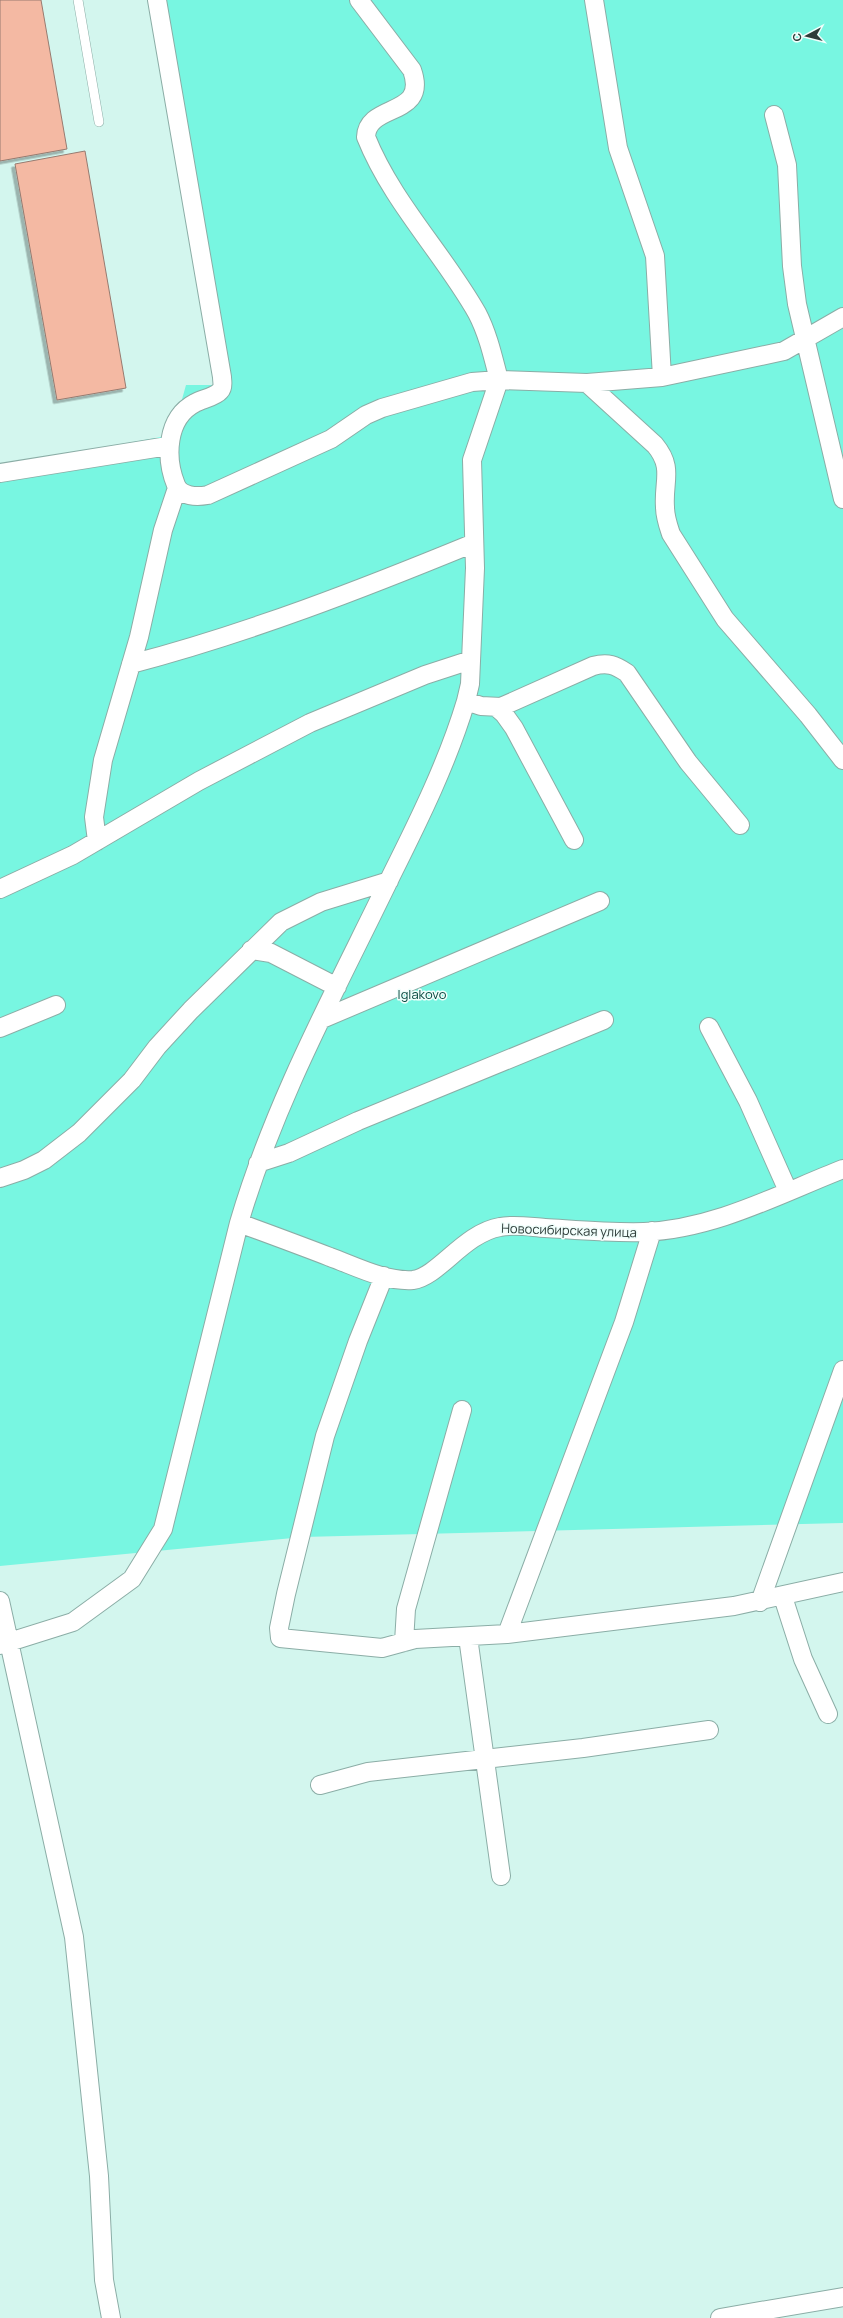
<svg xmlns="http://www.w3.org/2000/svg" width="843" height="2318" font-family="Manrope,sans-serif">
	<defs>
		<filter id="shadow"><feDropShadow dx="-3.5" dy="3.5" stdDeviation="0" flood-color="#0004"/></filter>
	</defs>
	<rect width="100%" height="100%" fill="#d3f6ee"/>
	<path fill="#78f6e1" d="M153,0H843V1523L303,1537L0,1566V466L172,435L186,385H219Z"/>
	<path fill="#f4b9a3" stroke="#977b70" filter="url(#shadow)" d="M0,0H41L67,149L0,161Z
		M85,151L126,388L57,400L15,164Z"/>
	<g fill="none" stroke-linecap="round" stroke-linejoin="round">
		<g stroke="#8bada6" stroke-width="10">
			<path id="lane" d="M78,0L99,122"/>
		</g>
		<g stroke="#8bada6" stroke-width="20">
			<path id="street" d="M157,0L222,377C222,382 224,387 220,391C215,397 202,399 195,403C166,418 165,458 176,485C181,497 197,497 208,495L331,439L366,415L382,408L472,382L499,380C493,357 488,334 477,313C443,253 392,202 366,137C367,102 429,118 412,70L359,0
				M774,115L787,165L792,266L797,304L843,499
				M662,377L784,351L843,317
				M587,383L655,445C674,468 663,481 665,507C665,517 668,525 671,534L725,619L808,715L843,760
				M0,473L168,446
				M131,664C249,633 362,589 474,543
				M466,701L481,706L501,707L593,666C608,662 615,665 627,673L688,762L740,825
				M496,707L504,714L514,728L574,840
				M97,841L94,817L103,760L139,637L163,530L177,488
				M0,889L73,855L199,781L310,723L425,675L471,660
				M251,950L271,953L337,987
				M322,1019L600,901
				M709,1027L748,1101L788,1191
				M0,1028L56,1005
				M258,1163L289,1153L358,1121L604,1020
				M0,1178L24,1170L44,1160L79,1133L132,1080L157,1047L191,1010L281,922L321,902L389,881
				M239,1223C269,1234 299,1245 330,1257C355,1266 385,1282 413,1280C438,1277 464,1233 500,1227C514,1224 530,1227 545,1228C578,1230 611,1233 644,1232C715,1229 779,1194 843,1169
				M384,1276L358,1341L325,1436L286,1594L279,1628L280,1638L382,1648L415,1639L507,1634L734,1606L843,1582
				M783,1597L803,1659L828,1714
				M0,1601L74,1937L99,2176L104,2280L111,2318
				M760,1602L843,1370
				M507,1634L624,1322L652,1231
				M468,1637L501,1876
				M404,1642L406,1609L462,1410
				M0,1645L73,1622L132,1579L163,1529L239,1223C275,1100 337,988 392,874C420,818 448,761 466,701L470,684L475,568L472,460L499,380L587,383L662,377L655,256L618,148L594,0
				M320,1785L368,1772L583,1748L709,1730
				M720,2318L843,2297"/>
		</g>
		<use href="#lane" stroke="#fff" stroke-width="9"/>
		<use href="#street" stroke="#fff" stroke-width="18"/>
	</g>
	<g text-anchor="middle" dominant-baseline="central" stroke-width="3" stroke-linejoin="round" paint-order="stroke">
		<g font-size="13" fill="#084940" stroke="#f0fefb">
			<text x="422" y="994">Iglakovo</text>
		</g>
		<g font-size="13" fill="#2e3c39" stroke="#f0fefb">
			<text transform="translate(569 1230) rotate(2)">Новосибирская улица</text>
		</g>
	</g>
	<g transform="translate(807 36) rotate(263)" stroke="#f0fefb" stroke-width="3" paint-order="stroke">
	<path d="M0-3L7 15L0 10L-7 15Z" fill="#2e3c39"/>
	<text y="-6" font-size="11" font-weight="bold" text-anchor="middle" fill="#2e3c39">С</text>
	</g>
</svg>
